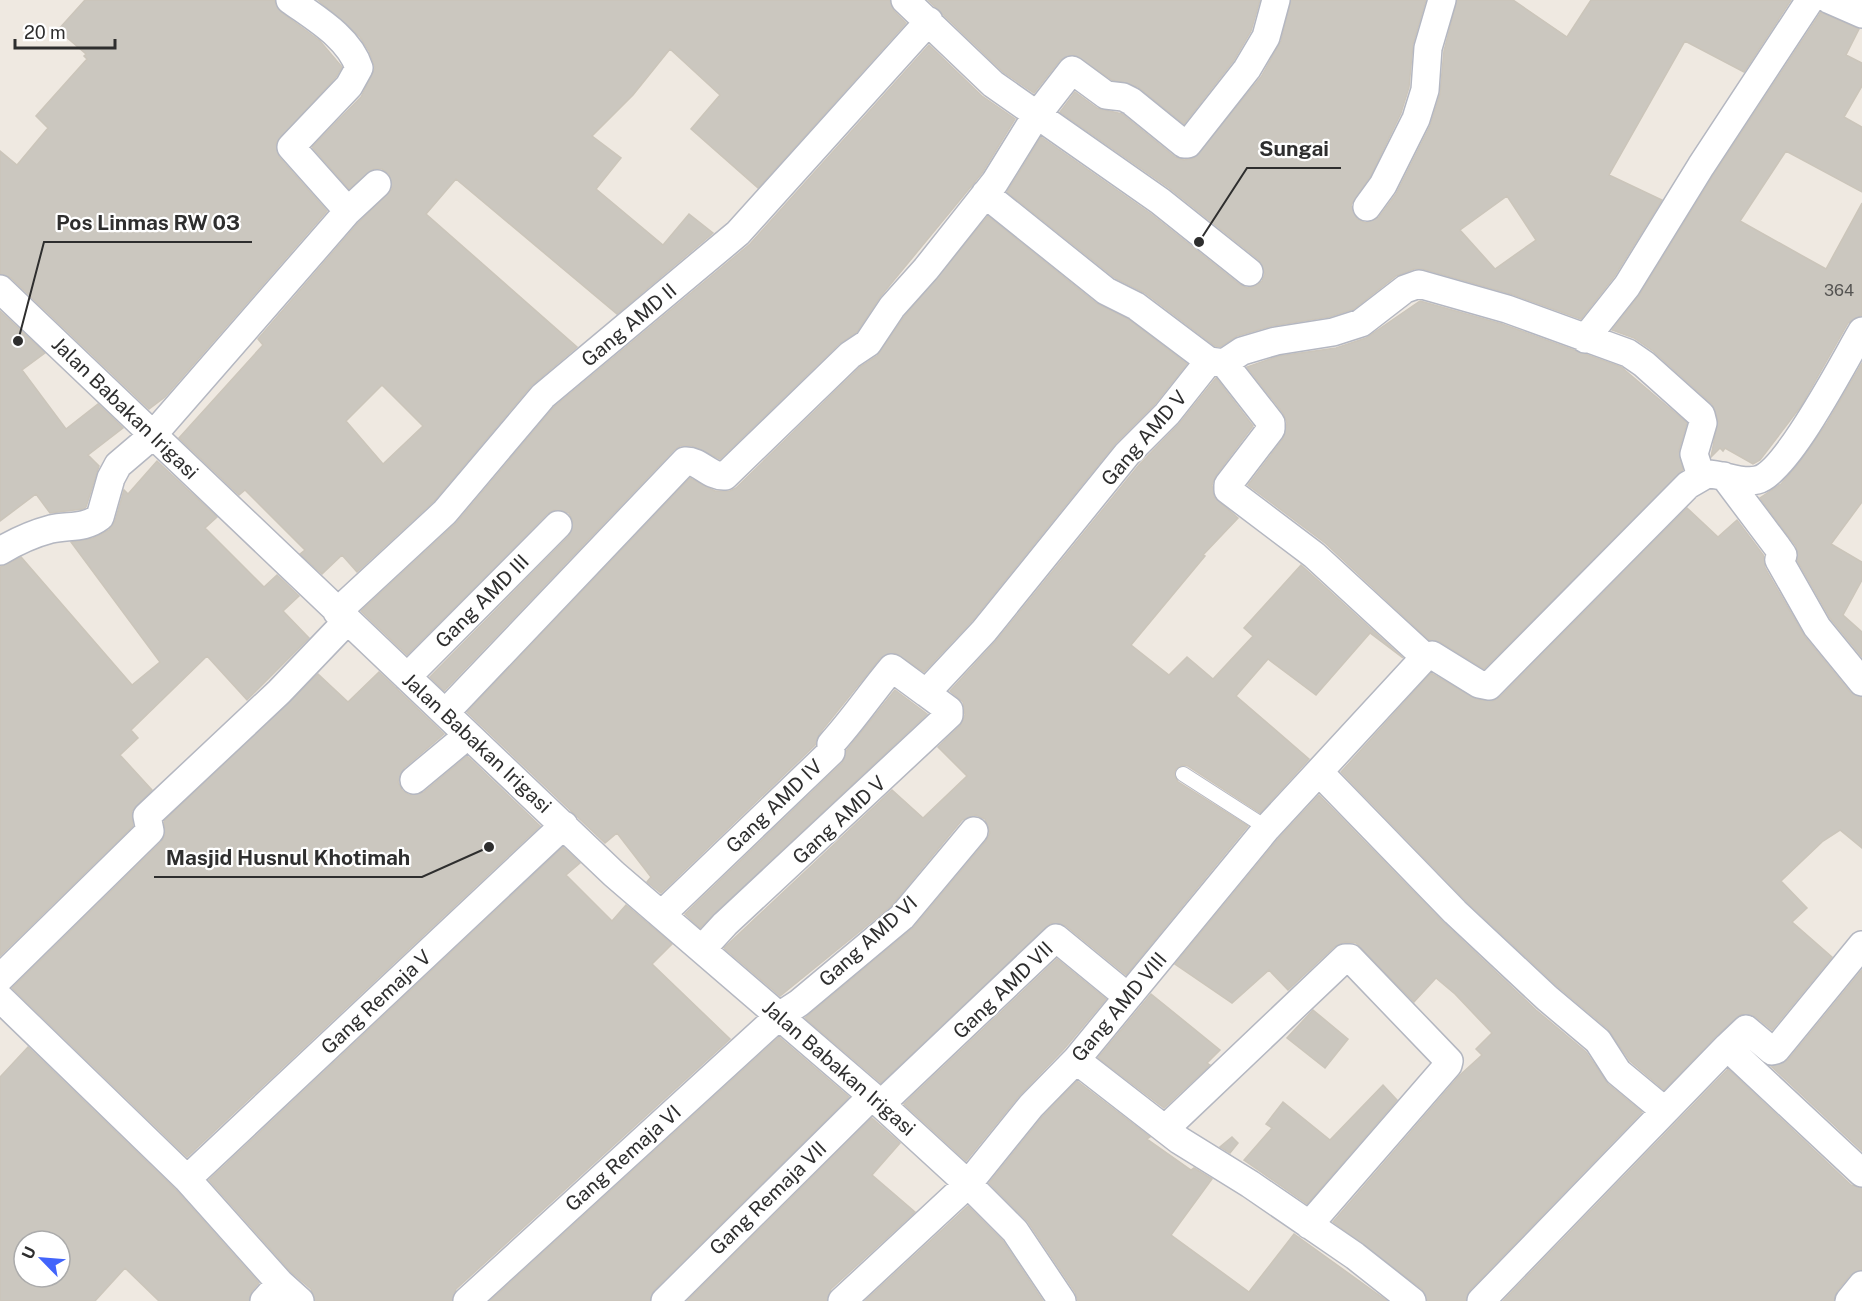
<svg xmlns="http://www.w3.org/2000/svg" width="1862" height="1301" font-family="'Public Sans',sans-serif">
	<rect width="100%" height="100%" fill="#efe9e1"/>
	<path fill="#cbc7bf" stroke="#cbc5ba" stroke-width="1.5" fill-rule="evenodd" d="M85,0H274L281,12L320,41L342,67L336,77L276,143L279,157L327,211L165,397L149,409L11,278L0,274V151L17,165L48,128L36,116L87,59L84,56L86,54L58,30Z
		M318,0H890L894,11L906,23L758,188L691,129L720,95L670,49L633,95L592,136L621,158L596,189L663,245L689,214L713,233L617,314L456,179L426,214L577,347L531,386L434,501L357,572L342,555L322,574L300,554L305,550L245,490L239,495L179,438L263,345L258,339L359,222L392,189L389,174L382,169H374L349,189L312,147L361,97L375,68L369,51L360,37ZM382,385L423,426L383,464L346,421Z
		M928,0H1260L1251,31L1234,60L1184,124L1138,87L1112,80L1074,55L1060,60L1034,93L1003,72Z
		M1291,0H1426L1413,44L1409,87L1401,113L1370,177L1351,205L1357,219L1366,223L1379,217L1396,194L1430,126L1440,94L1444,51L1457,0H1513L1567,37L1591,0H1791L1744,72L1685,41L1609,175L1662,200L1614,277L1581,319L1511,294L1423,269H1414L1396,276L1354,309L1329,317L1272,326L1237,336L1220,347L1215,346L1145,293L1115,278L1007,192L1041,137L1151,214L1239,284L1247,288L1255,286L1262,281L1265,274L1259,260L1169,188L1060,112L1075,92L1097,108L1122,114L1175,157L1184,160L1194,158L1261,77L1281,41ZM1507,196L1536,240L1495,269L1460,230Z
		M1821,12L1859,29L1846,55L1862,63V86L1844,117L1862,127V192L1786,151L1740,221L1826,269L1862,203V315L1848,323L1801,406L1760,460L1753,464L1725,448L1723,451L1720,448L1711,457L1718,420L1712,404L1653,351L1634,338L1612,330L1640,294L1714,174Z
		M929,45L982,96L1015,119L982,173L880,297L857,332L839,344L720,459L692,446H680L674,450L444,691L430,677L569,536L573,521L569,513L554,510L547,514L407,655L361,611L457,522L554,407L750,244Z
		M988,216L1096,303L1128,319L1187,364L1155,404L1115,444L972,621L924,672L895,653L880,658L819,734L815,745L661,893L647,882L651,877L617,833L605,843L467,712L690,478L715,491H730L736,488L860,367L877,356L904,317Z
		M1420,301L1502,324L1621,367L1687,423L1679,450L1683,470L1484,669L1440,642L1429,640L1325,543L1248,485L1283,439L1287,423L1283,413L1247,367L1279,356L1336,348L1366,338Z
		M0,311L45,353L22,370L66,429L98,404L123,428L88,455L99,466L86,507L83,509L50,513L36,494L0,521Z
		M1862,363V502L1831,544L1862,562V580L1843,615L1862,632V657L1830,618L1797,560L1796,546L1760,498L1781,484L1796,467L1827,423Z
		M1216,378L1253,426L1216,475L1212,485L1214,497L1238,518L1203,555L1205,556L1131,645L1169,675L1187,657L1213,679L1253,636L1244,628L1301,565L1403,658L1370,633L1316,695L1268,659L1236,696L1309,759L1260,813L1188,766L1183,765L1176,769L1174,774L1178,782L1248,826L1126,975L1066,926L1051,923L881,1083L805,1018L914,927L986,841L990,833L985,819L976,815L962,820L891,906L780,996L724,948L892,790L923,818L967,776L938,747L960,726L965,715L963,702L950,691L996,641L1139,465L1179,424Z
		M157,461L217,517L205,528L264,587L277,575L299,596L283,611L309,638L247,700L207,656L131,730L138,738L120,755L152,790L132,811L133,826L0,956V567L21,557L132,685L160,662L71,542L93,538L109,530L115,521L124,490L128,494Z
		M1687,508L1718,537L1737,520L1764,556L1765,568L1805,637L1850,692L1862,697V848L1840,830L1823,841L1781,881L1807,908L1792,922L1832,957L1772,1030L1756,1017L1741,1014L1716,1036L1664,1090L1630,1061L1608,1029L1557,986L1466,901L1341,772L1431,673L1476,699L1493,701L1500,697Z
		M379,672L444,734L404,768L398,782L402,790L409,795L424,792L467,756L540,826L187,1157L12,988L161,842L165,835L164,821L318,674L348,702Z
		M895,690L927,714L700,928L685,914L842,763L847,750Z
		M1319,795L1444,923L1536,1010L1586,1052L1608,1084L1642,1112L1470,1290L1466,1301H1427L1422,1289L1333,1222L1460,1075L1482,1055L1476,1049L1492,1033L1455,994L1436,978L1414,1002L1356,943L1345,942L1334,947L1288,990L1269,970L1232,1003L1175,964L1279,838Z
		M563,847L580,863L566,875L612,921L626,905L672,944L652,964L730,1039L456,1289L452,1301H315L311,1289L291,1272L209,1180Z
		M1057,959L1106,999L1064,1049L1019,1096L966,1161L904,1104Z
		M1862,970V1151L1771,1066L1788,1060Z
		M1151,994L1220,1050L1207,1063L1210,1065L1164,1108L1098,1058Z
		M1313,1010L1348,1039L1325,1068L1287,1038Z
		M779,1037L849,1097L654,1290L650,1301H490Z
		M28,1047L176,1190L259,1283L252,1291L249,1301H159L125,1268L95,1301H0V1077ZM24,1241H60V1277H24Z
		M1728,1069L1851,1185L1862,1188V1270L1850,1275L1837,1291L1834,1301H1503Z
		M1077,1081L1150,1137L1147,1139L1191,1170L1194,1168L1212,1179L1171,1235L1249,1292L1294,1234L1387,1301H1078L1075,1292L1028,1222L989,1183L1043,1116Z
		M1383,1085L1397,1100L1307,1204L1244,1160L1272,1128L1266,1124L1283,1102L1330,1140Z
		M872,1118L900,1143L872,1175L915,1212L831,1289L827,1301H687Z
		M1232,1137L1238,1143L1230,1153L1220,1147Z
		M968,1206L1003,1241L1043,1301H865Z"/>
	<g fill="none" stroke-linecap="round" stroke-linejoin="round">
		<g stroke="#b4b7c1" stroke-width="16">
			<path id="service" d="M1183,774L1267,828"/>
		</g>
		<g stroke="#b4b7c1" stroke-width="30">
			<path id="minor" d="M290,0C315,18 350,38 359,68L349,86L291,147L348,211
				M905,0L993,84L1160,201L1249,272
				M1830,0L1862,14
				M985,194L1106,291L1136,306L1209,361
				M1367,207L1383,185L1416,119L1425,90L1428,48L1442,0
				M0,289L614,874L872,1096L968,1184L1015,1231L1062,1301
				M1585,339L1627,286L1701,166L1810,0
				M1224,363L1271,423V429L1228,485V490L1314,555L1425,657
				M1724,476L1776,545L1783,555L1779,560L1817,627L1862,682
				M0,551C17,541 32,534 51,529C70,525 84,529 100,517L111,478L118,465L152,436L348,211L377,184
				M337,612L445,512L543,396L738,233L929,21
				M407,677L558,525
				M445,713L685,461C700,460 709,477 725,476L850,355L868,343L892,307L926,269L995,182L1034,119L1072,70L1106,95L1123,97L1131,101L1184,144H1188L1247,69L1266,37L1276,0
				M1319,772L1455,912L1547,998L1598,1041L1618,1072L1665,1111
				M414,780L468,735
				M662,914L831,752V744C853,720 871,693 892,668L926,693
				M702,949L725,924L949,715V710L926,693L984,631L1127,454L1167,414L1209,361L1224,363L1242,351L1276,341L1333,332L1361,323L1405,289L1419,284L1507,309L1628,353L1644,364L1701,415L1703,423L1694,454L1701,476
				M0,978L150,831L147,816L279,692L347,621
				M0,998L187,1179L280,1283L300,1301
				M1727,1047L1746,1029L1772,1051L1776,1050L1862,945
				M1076,1060L1179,1140L1250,1184L1355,1256L1412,1301
				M881,1104L1056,938L1128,997
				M1165,1129L1345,958H1350L1449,1061L1448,1065L1309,1225
				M187,1179L564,825
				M264,1301L280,1283
				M467,1301L779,1016L799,1003L902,917L974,831
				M665,1301L872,1096
				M842,1301L968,1184L1031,1106L1076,1060L1267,828L1425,657L1432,655L1479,684L1489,686L1688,485L1707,474C1724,474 1740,484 1757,480C1787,473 1844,361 1862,331
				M1481,1301L1727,1047L1862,1173
				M1849,1301L1862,1285"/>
		</g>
		<use href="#service" stroke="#fff" stroke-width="14"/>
		<use href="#minor" stroke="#fff" stroke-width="27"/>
	</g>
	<g text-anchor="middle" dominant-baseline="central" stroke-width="4.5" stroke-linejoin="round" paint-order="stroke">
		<g font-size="16" fill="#555452">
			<text x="1839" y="290">364</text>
		</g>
		<g font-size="20" fill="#2e2e2e" stroke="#fff">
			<text transform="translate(629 325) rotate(-40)">Gang AMD II</text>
			<text transform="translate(125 408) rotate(44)">Jalan Babakan Irigasi</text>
			<text transform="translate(1144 438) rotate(-49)">Gang AMD V</text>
			<text transform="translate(482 601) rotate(-45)">Gang AMD III</text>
			<text transform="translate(477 743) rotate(43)">Jalan Babakan Irigasi</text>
			<text transform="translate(774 806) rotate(-44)">Gang AMD IV</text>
			<text transform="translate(839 820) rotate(-43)">Gang AMD V</text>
			<text transform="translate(868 941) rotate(-42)">Gang AMD VI</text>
			<text transform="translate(1003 990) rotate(-44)">Gang AMD VII</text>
			<text transform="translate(376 1002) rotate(-43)">Gang Remaja V</text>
			<text transform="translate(1119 1007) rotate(-50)">Gang AMD VIII</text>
			<text transform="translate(839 1068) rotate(41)">Jalan Babakan Irigasi</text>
			<text transform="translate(623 1158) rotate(-42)">Gang Remaja VI</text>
			<text transform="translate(768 1198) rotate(-44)">Gang Remaja VII</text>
		</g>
	</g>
	<path fill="none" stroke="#2e2e2e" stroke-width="2" d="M1199 242L1247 168H1341M18 341L44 242H252M489 847L422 877H154"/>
	<g fill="#2e2e2e" stroke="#fff" stroke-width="2">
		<circle cx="1199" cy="242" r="6"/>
		<circle cx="18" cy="341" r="6"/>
		<circle cx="489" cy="847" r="6"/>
	</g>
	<g font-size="21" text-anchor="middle" font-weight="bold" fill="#2e2e2e" stroke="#fff" stroke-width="4.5" stroke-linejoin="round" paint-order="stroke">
		<text x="1294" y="156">Sungai</text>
		<text x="148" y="230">Pos Linmas RW 03</text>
		<text x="288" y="865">Masjid Husnul Khotimah</text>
	</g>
	<g transform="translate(42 1259) rotate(295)"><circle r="28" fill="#ffffff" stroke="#ababab" stroke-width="1.5"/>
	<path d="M0-4.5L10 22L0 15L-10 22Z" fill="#4264fb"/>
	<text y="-9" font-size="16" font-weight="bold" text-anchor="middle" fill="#2e2e2e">U</text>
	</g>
	<path d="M15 39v9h100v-9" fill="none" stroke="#2e2e2e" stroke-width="3"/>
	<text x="24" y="39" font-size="18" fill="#2e2e2e" stroke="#ffffff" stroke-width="4.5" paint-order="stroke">20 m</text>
</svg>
